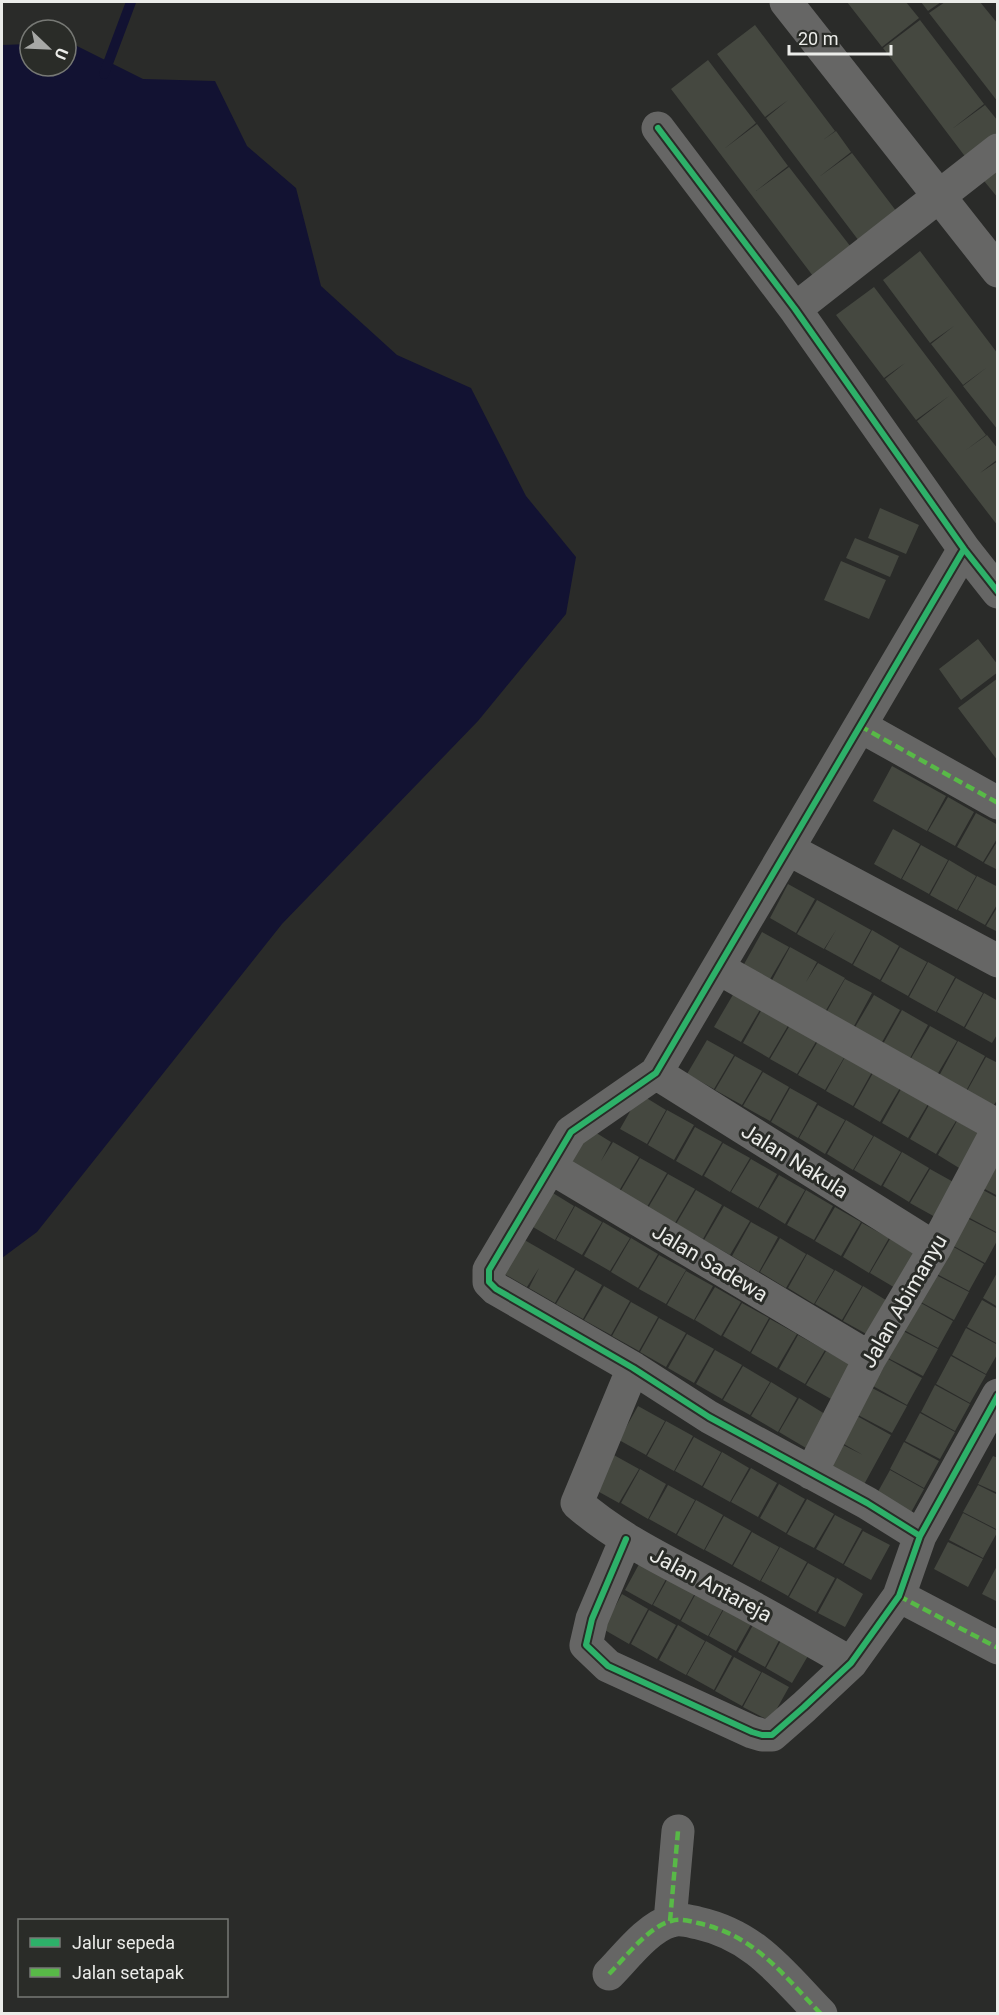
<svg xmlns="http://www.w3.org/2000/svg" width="999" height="2015" font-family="Roboto,sans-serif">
	<rect width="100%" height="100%" fill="#2a2b29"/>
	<path fill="#121232" d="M66,43H71L143,79L215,81L247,146L296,188L321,286L397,355L471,388L526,496L576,557L566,614L478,721L282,924L37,1232L2,1258V45L30,44V66H66Z"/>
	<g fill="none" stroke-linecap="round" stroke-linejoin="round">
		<path stroke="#121232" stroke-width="10" d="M104,74L131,2"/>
	</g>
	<path fill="#454840" d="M847,2H906L919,18L882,47Z
		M921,2H941L928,11Z
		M945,2H980L998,24V102L929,13Z
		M920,20L984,104L952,129L985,105L998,121V142L970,163L883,48Z
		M755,25L835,131L823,140L836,131L851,152L819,177L852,153L900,216L862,245L766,118L788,100L765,117L717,54Z
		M708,60L756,123L724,149L757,124L788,166L756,191L789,167L854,251L816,280L671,89Z
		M998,163V198L980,176Z
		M920,251L998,354V430L963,386L986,368L963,385L931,344L954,326L930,343L883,280Z
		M874,287L986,435L966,450L987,435L998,449V459L980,473L998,461V526L917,421L949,396L916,420L885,379L905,363L884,378L836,315Z
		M880,508L919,525L906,554L868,538Z
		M855,538L899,556L890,577L846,558Z
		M841,561L886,580L869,619L824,600Z
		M978,639L998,665V672L961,700L939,669Z
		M998,678V761L958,708Z
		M892,766L946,796L927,831L873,801Z
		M948,797L974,812L955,846L928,831Z
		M976,813L998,825V837L983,862L957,847Z
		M893,829L920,844L901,879L874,864Z
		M998,840V870L984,863Z
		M921,845L948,860L929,894L902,879Z
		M949,860L976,876L957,910L930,895Z
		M977,876L998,887V903L985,925L958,910Z
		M788,884L815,899L796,933L770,918Z
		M817,900L871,930L852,964L825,949L836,930L824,949L797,934Z
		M998,906V932L986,926Z
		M872,930L899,946L880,980L853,965Z
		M762,932L789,947L769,981L743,966Z
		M790,947L817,962L806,982L818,963L845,978L825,1012L771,982Z
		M900,947L927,962L908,996L881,981Z
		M928,962L955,977L936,1012L909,997Z
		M956,978L983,993L964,1027L937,1012Z
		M845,979L872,993L853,1028L826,1013Z
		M734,993L761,1008L741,1042L714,1027Z
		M984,993L998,1001V1033L992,1043L965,1028Z
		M874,995L900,1010L881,1044L854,1029Z
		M762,1009L789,1024L769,1058L743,1043Z
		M902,1010L928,1025L909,1060L883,1044Z
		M790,1025L817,1040L797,1074L770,1059Z
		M930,1026L957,1041L937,1075L910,1060Z
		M707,1040L734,1055L714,1089L687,1074Z
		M818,1041L845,1056L825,1090L798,1075Z
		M958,1041L985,1056L966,1091L939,1076Z
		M735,1056L762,1071L742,1105L715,1090Z
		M845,1057L872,1072L853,1106L826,1091Z
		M986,1057L998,1063V1099L993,1106L967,1091Z
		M763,1072L789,1087L770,1121L743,1106Z
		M873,1073L900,1088L880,1122L854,1107Z
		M790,1088L817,1103L798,1138L771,1122Z
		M901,1089L928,1104L908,1138L882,1123Z
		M640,1094L666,1110L647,1144L620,1129Z
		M818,1105L845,1120L825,1154L799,1138Z
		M929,1105L956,1121L936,1154L910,1139Z
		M667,1110L694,1125L674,1160L648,1145Z
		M846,1120L873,1136L853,1170L827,1154Z
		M957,1121L984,1137L964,1171L938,1155Z
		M585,1126L611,1142L601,1161L613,1142L639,1157L619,1191L565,1160Z
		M695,1127L722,1142L702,1176L676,1161Z
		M874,1136L901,1152L881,1186L854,1170Z
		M723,1143L750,1158L730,1192L704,1176Z
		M902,1152L929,1168L909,1202L883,1186Z
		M640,1158L667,1173L647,1207L620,1192Z
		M751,1159L777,1174L758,1208L731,1192Z
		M998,1161V1196L981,1187Z
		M930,1169L957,1184L937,1218L910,1203Z
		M668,1174L695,1189L675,1223L648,1208Z
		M779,1175L805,1190L785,1224L759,1208Z
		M981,1189L998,1198V1233L966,1216Z
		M548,1190L574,1206L555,1240L528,1224Z
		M696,1190L722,1205L703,1239L676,1224Z
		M806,1190L833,1206L814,1240L787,1225Z
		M575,1206L602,1222L582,1255L556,1240Z
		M724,1206L750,1221L730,1255L704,1240Z
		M835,1207L861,1222L841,1256L815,1241Z
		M965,1217L998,1234V1239L985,1263L950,1244Z
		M603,1222L630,1238L610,1271L584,1256Z
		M751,1222L778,1237L759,1272L732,1256Z
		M862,1223L889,1238L869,1273L843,1257Z
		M521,1238L575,1269L555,1303L529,1288L539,1268L527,1287L501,1272Z
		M631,1238L658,1254L638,1288L611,1272Z
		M780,1238L806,1254L786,1288L760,1272Z
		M890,1239L917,1255L897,1289L870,1273Z
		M950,1245L984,1264L969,1291L935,1273Z
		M807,1254L834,1270L814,1304L788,1288Z
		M659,1255L686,1270L666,1304L639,1289Z
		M576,1270L602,1285L583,1319L556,1304Z
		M835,1270L862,1286L842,1320L815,1304Z
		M686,1271L713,1286L694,1320L667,1305Z
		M998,1271V1307L983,1298Z
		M934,1274L969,1292L954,1320L919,1301Z
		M604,1286L630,1301L611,1335L584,1320Z
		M863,1286L889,1302L870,1336L843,1321Z
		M715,1287L741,1302L721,1336L695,1320Z
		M982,1300L998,1309V1344L967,1327Z
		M631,1302L658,1317L639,1351L612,1336Z
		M919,1302L953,1321L938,1348L904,1330Z
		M742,1303L769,1318L750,1352L723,1336Z
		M659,1318L686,1333L666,1367L640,1352Z
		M770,1319L797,1334L777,1368L751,1353Z
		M966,1328L998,1345V1353L986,1374L952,1355Z
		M903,1331L938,1349L923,1376L888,1358Z
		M687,1334L714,1349L694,1383L668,1368Z
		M798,1335L825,1350L805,1384L779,1369Z
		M715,1350L742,1365L722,1399L696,1384Z
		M826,1351L853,1366L833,1400L806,1385Z
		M951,1356L986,1375L970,1403L936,1384Z
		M888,1359L922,1378L907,1405L873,1386Z
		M743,1366L770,1382L750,1415L723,1400Z
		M771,1382L797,1398L778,1432L751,1416Z
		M935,1385L970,1404L955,1431L921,1412Z
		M872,1388L907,1406L892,1433L858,1415Z
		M799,1398L825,1414L806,1448L779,1432Z
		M638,1406L665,1421L646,1455L619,1440Z
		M920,1413L955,1432L940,1459L905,1441Z
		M857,1416L891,1435L861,1490L827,1471L841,1444L863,1455L842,1443Z
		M666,1421L693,1436L674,1471L647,1456Z
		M694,1437L721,1452L702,1486L675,1471Z
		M904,1442L939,1461L924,1488L890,1469Z
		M722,1452L749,1468L730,1502L703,1487Z
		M612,1454L639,1469L619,1503L592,1488Z
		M993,1456L998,1458V1493L978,1484Z
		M751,1468L777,1483L758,1517L731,1502Z
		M640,1469L666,1484L648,1519L621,1503Z
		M890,1470L924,1489L909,1516L875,1497Z
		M779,1484L805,1499L786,1533L760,1518Z
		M668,1485L695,1500L676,1534L649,1519Z
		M978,1485L998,1495V1530L963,1512Z
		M807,1499L834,1514L814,1548L787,1534Z
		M696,1500L723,1515L704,1550L677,1535Z
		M963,1513L998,1531L983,1558L949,1540Z
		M835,1515L862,1529L843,1564L816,1549Z
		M724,1516L751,1531L732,1565L705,1550Z
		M863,1531L890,1545L871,1580L844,1565Z
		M752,1532L779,1547L760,1581L733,1566Z
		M948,1542L983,1559L968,1587L934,1569Z
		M780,1547L807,1562L788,1596L761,1581Z
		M644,1555L671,1570L652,1605L625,1590Z
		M808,1563L835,1578L816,1612L789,1597Z
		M998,1564V1602L982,1594Z
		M672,1571L699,1586L680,1620L653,1605Z
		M837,1578L863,1594L845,1627L818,1613Z
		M700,1586L727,1602L708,1636L681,1621Z
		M622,1594L648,1609L629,1644L603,1629Z
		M728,1602L755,1617L736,1651L709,1636Z
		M649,1610L676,1625L657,1659L631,1644Z
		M757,1618L783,1633L765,1667L738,1652Z
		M678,1625L705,1641L686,1675L659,1660Z
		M785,1633L812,1649L792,1683L766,1668Z
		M706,1641L732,1656L714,1690L687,1675Z
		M734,1657L761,1672L742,1706L715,1691Z
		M762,1672L789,1687L770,1721L743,1707Z"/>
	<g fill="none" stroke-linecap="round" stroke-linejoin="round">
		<path stroke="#666665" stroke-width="33" d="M786,2L998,271
			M658,128L795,309L964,549L998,592
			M795,309L998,150
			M860,726L998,803
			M788,849L998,961
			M718,968L998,1126
			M656,1073L935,1248
			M550,1167L870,1358
			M633,1368L577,1503C619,1540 670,1563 718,1589C763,1612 807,1638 851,1663
			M811,1473L870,1358L935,1248L998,1129
			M920,1536L867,1503L709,1417L633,1368L496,1289L489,1282V1270L571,1132L656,1073L964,549
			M626,1539L592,1619L586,1645L608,1666L752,1732L762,1735H772L804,1707L851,1663L899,1596L920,1536L998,1395
			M899,1596L998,1648
			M670,1921L678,1831
			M609,1974C625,1958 648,1927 671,1921C680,1918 689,1921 698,1923C756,1936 782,1974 821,2014"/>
		<path stroke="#58b947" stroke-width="4.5" stroke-dasharray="9 4.5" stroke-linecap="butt" d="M860,726L998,803
			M899,1596L998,1648
			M670,1921L678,1831
			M609,1974C625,1958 648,1927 671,1921C680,1918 689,1921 698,1923C756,1936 782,1974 821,2014"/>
		<g stroke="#2a2c28" stroke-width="10">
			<path id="cycleway" d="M658,128L795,309L964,549L998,592
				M920,1536L867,1503L709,1417L633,1368L496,1289L489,1282V1270L571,1132L656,1073L964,549
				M626,1539L592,1619L586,1645L608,1666L752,1732L762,1735H772L804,1707L851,1663L899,1596L920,1536L998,1395"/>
		</g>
		<use href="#cycleway" stroke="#2db169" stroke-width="6"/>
	</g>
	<g text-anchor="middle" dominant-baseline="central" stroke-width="6" stroke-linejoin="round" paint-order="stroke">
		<g font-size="21" fill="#ebece9" stroke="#2a2c28">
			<text transform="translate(795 1161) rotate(32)">Jalan Nakula</text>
			<text transform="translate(710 1263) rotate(31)">Jalan Sadewa</text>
			<text transform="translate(904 1301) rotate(-60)">Jalan Abimanyu</text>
			<text transform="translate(711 1585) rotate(28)">Jalan Antareja</text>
		</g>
	</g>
	<rect width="999" height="2015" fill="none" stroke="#ebece9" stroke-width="6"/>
	<rect x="18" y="1919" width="210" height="78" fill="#2a2c28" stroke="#777975" stroke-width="1.5"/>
	<rect x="30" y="1938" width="30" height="9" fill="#2db169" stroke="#777975" stroke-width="1.5"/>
	<text x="72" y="1949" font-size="18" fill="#ebece9">Jalur sepeda</text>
	<rect x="30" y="1968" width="30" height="9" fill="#58b947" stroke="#777975" stroke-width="1.5"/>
	<text x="72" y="1979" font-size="18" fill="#ebece9">Jalan setapak</text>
	<g transform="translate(48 48) rotate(113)"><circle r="28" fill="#2a2c28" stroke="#777975" stroke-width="1.5"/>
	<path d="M0-4.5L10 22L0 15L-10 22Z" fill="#a7a8a6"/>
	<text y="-9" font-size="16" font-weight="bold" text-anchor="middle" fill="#ebece9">U</text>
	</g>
	<path d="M789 45v9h102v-9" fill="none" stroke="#ebece9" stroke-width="3"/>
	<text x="798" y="45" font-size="18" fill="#ebece9" stroke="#2a2c28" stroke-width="4.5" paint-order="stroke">20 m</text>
</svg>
